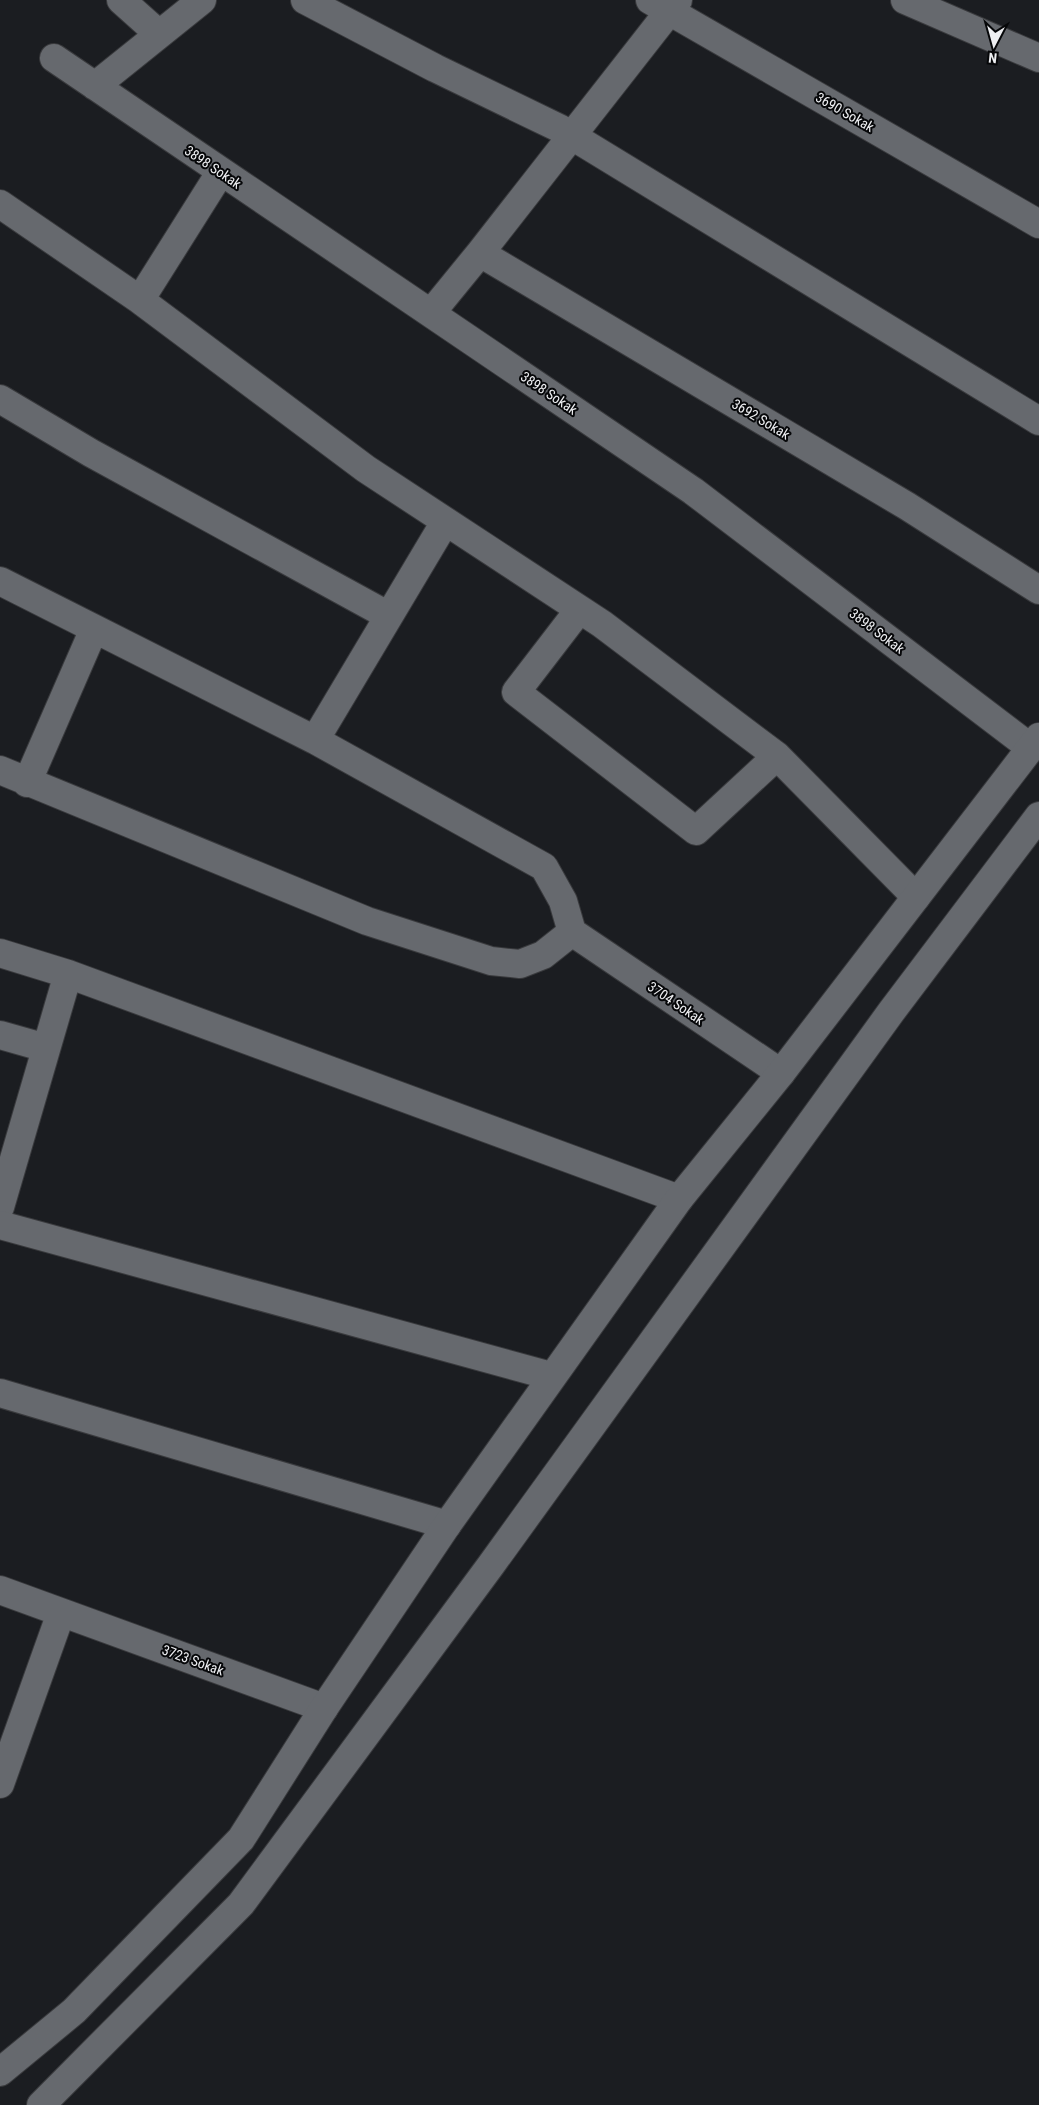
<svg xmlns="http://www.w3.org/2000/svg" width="1039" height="2105" font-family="'Roboto Condensed',sans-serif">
	<rect width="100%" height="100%" fill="#1b1d21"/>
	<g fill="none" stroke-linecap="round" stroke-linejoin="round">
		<g stroke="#393a3d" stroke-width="30">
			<path id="street" d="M121,0L159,34
				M305,0L435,68L559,128L1039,421
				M650,0L1039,224
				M905,0L1039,58
				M54,58L693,491L1031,748
				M95,86L202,0
				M0,204L140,300L366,469L602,624L777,756L916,897
				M480,253L907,506L1039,590
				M140,300L220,173
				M431,313L480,253L678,0
				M0,399L91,453L389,616
				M0,581L315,740L544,867L563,901L572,932
				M579,610L516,692L696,831L777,756
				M315,740L445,522
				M0,770L367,921L491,961L520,964L543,955L572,932
				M27,783L94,629
				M572,932L781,1073
				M0,953L68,974L679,1199
				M0,1035L46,1048
				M0,1207L68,974
				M0,1393L447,1525
				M0,1590L324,1708
				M0,1784L61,1613"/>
		</g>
		<g stroke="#393a3d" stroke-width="30">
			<path id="secondary" d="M0,1225L551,1376
				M0,2072L74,2011L241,1839L324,1708L447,1525L679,1199L781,1073L1039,737
				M41,2105L241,1904L491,1565L891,1012L1039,816"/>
		</g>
		<use href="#street" stroke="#66696e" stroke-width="28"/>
		<use href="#secondary" stroke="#66696e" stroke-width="28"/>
	</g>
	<g text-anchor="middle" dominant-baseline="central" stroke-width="4" stroke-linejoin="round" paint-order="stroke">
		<g font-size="14" fill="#eeeff2" stroke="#060709">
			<text transform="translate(845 112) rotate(30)">3690 Sokak</text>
			<text transform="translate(213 167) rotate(34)">3898 Sokak</text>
			<text transform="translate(549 393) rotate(34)">3898 Sokak</text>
			<text transform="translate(761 419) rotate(31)">3692 Sokak</text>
			<text transform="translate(877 631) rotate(37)">3898 Sokak</text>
			<text transform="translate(676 1003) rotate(34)">3704 Sokak</text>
			<text transform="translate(193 1660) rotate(20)">3723 Sokak</text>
		</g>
	</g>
	<g transform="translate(994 45) rotate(186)" stroke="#060709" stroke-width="4" paint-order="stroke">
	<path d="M0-4L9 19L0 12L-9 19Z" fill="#eeeff2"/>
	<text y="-8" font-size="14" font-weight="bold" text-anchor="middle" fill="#eeeff2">N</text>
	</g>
</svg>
